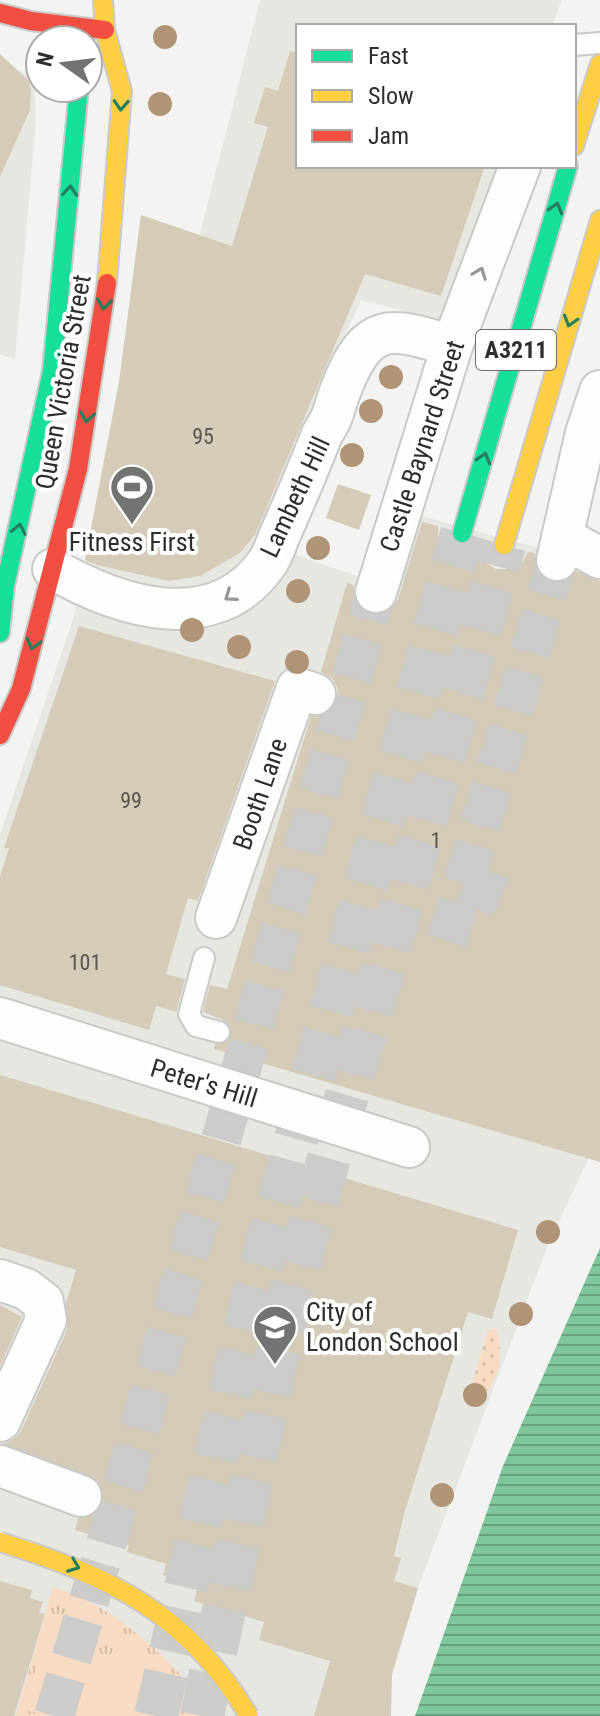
<svg xmlns="http://www.w3.org/2000/svg" width="600" height="1716" font-family="'Roboto Condensed',sans-serif">
	<defs>
		<pattern id="grass-dots" width="8" height="8" patternUnits="userSpaceOnUse" patternTransform="scale(2)"><rect width="8" height="8" fill="#f8dbc3"/><path d="M2 2h.1M6 6h.1" fill="none" stroke="#d5bca8" stroke-width="1.8" stroke-linecap="round"/></pattern>
		<pattern id="park-tufts" width="24" height="20" patternUnits="userSpaceOnUse" patternTransform="scale(2)"><rect width="24" height="20" fill="#f8dbc3"/><path d="M3 7l-1-3M5 7V3M7 7l1-3M15 17l-1-3M17 17v-4M19 17l1-3" fill="none" stroke="#d5bca8"/></pattern>
		<pattern id="water-rules" width="6" height="5" patternUnits="userSpaceOnUse" patternTransform="scale(2)"><rect width="6" height="5" fill="#80c69d"/><path d="M0 2.5h6" fill="none" stroke="#69a180"/></pattern>
	</defs>
	<rect width="100%" height="100%" fill="#f3f3f2"/>
	<path fill="#e7e7e1" d="M260,0H562L552,26H298V166H501L445,322L361,300L304,426L265,544L383,585L403,511L542,549L600,571V1134L548,1245L418,1588L392,1674L387,1716H0V835L75,613L119,382L141,215L199,237Z
		M0,62L34,77L36,120L15,360L0,354Z"/>
	<path fill="url(#grass-dots)" d="M496,1328C505,1356 500,1395 467,1402L488,1330Z"/>
	<path fill="url(#park-tufts)" d="M53,1587C115,1606 163,1653 204,1701L201,1716H16Z"/>
	<path fill="#f8dbc3" d="M47,1636L185,1684L174,1716H45L22,1708Z"/>
	<path fill="url(#water-rules)" d="M600,1248V1716H415L503,1466Z"/>
	<path fill="#d4cbb8" d="M290,51L298,53V166H485L441,296L365,274L255,535L240,553L200,576L169,581L97,565L85,560L119,382L141,215L232,246L268,127L254,123L265,87L278,91Z
		M0,54L29,81L31,89L30,110L0,177Z
		M338,484L371,495L359,530L326,518Z
		M422,522L438,526V540L444,550L454,557H467L480,550L486,563L496,569H509L522,563L528,552L535,553V566L541,576L551,582H564L576,571L600,581V1162L214,1049L215,1044L229,1040L231,1028L223,1020L203,1012L210,985L227,989L311,716L330,712L336,702L338,690L333,679L321,672L347,583L354,585V596L359,607L368,614H380L391,609L398,599Z
		M79,626L275,681L198,901L188,898L166,974L185,979L176,1012L156,1006L149,1030L0,985V877L9,848H4Z
		M0,1075L518,1230L492,1319L468,1312L404,1514L394,1556L401,1558L394,1581L418,1588L392,1674L391,1716H314L330,1661L259,1640L264,1622L194,1601L198,1586L163,1575L166,1564L127,1552L129,1546L75,1530L78,1518L95,1514L102,1505L103,1491L98,1481L2,1444L14,1439L21,1431L67,1330L66,1303L76,1270L0,1247Z
		M0,1305L22,1317L0,1366Z
		M0,1581L32,1590L30,1598L43,1602L39,1613L45,1614L14,1716H0Z"/>
	<g fill="none" stroke-linecap="round" stroke-linejoin="round">
		<path stroke="#ccccca" stroke-width="40" stroke-dasharray="40 20" stroke-linecap="butt" d="M464,882L507,900
			M447,941L557,560
			M54,1716L118,1505L376,592"/>
		<path stroke="#ccccca" stroke-width="44" stroke-dasharray="44 22" stroke-linecap="butt" d="M156,1716L254,1293L462,533
			M202,1716L288,1302L504,545"/>
		<g stroke="#c9c9c8" stroke-width="24">
			<path id="lane" d="M574,45L600,43
				M204,958L189,1014L196,1026L219,1032"/>
		</g>
		<g stroke="#c9c9c8" stroke-width="44">
			<path id="street" d="M562,537L600,558
				M557,560L586,433L600,391
				M53,569C119,607 215,638 267,563C274,554 277,540 282,530C296,498 310,466 322,434C336,413 333,409 341,389C368,320 390,327 452,346
				M376,592L452,346L520,166
				M216,918L297,688L315,694
				M0,1018L409,1147
				M0,1280L26,1289L43,1302L46,1320L0,1421
				M0,1466L81,1496"/>
		</g>
		<g stroke="#c9c9c8" stroke-width="22">
			<path id="fast" d="M462,533L568,166
				M0,633L5,586L52,371L79,88"/>
		</g>
		<g stroke="#c9c9c8" stroke-width="22">
			<path id="slow" d="M103,0L105,30L122,91L107,283
				M574,146L600,64
				M504,545L600,220"/>
		</g>
		<g stroke="#c9c9c8" stroke-width="22">
			<path id="jam" d="M0,13L31,21L105,30
				M0,735L21,689L78,469L107,283"/>
		</g>
		<use href="#lane" stroke="#fdfdfd" stroke-width="20"/>
		<use href="#street" stroke="#fdfdfd" stroke-width="40"/>
		<use href="#fast" stroke="#16e098" stroke-width="18"/>
		<use href="#slow" stroke="#ffcf43" stroke-width="18"/>
		<use href="#jam" stroke="#f24e42" stroke-width="18"/>
		<g stroke="#c9c9c8" stroke-width="22" stroke-linecap="butt">
			<path id="slow-bridge" d="M0,1542C110,1576 188,1613 249,1716"/>
		</g>
		<use href="#slow-bridge" stroke="#ffcf43" stroke-width="18"/>
	</g>
	<g fill="#b09476">
		<circle cx="165" cy="37" r="12"/>
		<circle cx="160" cy="104" r="12"/>
		<circle cx="391" cy="377" r="12"/>
		<circle cx="371" cy="411" r="12"/>
		<circle cx="352" cy="455" r="12"/>
		<circle cx="318" cy="548" r="12"/>
		<circle cx="298" cy="591" r="12"/>
		<circle cx="192" cy="630" r="12"/>
		<circle cx="239" cy="647" r="12"/>
		<circle cx="297" cy="662" r="12"/>
		<circle cx="548" cy="1232" r="12"/>
		<circle cx="521" cy="1314" r="12"/>
		<circle cx="475" cy="1395" r="12"/>
		<circle cx="442" cy="1495" r="12"/>
	</g>
	<defs><path id="oneway-chevron" d="M-2-3.5L2.5 0L-2 3.5" fill="none" stroke-width="1.6" stroke-linecap="round" stroke-linejoin="round" transform="scale(2)"/></defs>
	<g stroke="#237e5d">
		<use href="#oneway-chevron" transform="translate(121 105) rotate(93)"/>
		<use href="#oneway-chevron" transform="translate(70 191) rotate(-86)"/>
		<use href="#oneway-chevron" transform="translate(556 208) rotate(-74)"/>
		<use href="#oneway-chevron" transform="translate(104 304) rotate(98)"/>
		<use href="#oneway-chevron" transform="translate(570 321) rotate(107)"/>
		<use href="#oneway-chevron" transform="translate(87 417) rotate(99)"/>
		<use href="#oneway-chevron" transform="translate(484 458) rotate(-74)"/>
		<use href="#oneway-chevron" transform="translate(19 529) rotate(-78)"/>
		<use href="#oneway-chevron" transform="translate(33 644) rotate(105)"/>
		<use href="#oneway-chevron" transform="translate(74 1566) rotate(21)"/>
	</g>
	<g stroke="#969694">
		<use href="#oneway-chevron" transform="translate(480 273) rotate(-69)"/>
		<use href="#oneway-chevron" transform="translate(230 596) rotate(145)"/>
	</g>
	<defs>
		<g id="stadium-pin" transform="scale(2.3)"><path d="M0 17L-7.5 6A9.5 9.5 0 1 1 7.5 6Z" fill="#737371" stroke="#fffffe"/><path d="M0-5a6.5 5 0 1 0 0 10a6.5 5 0 1 0 0-10ZM-3.5-1.8h7v3.6h-7Z" fill="#fff"/></g>
		<g id="school-pin" transform="scale(2.3)"><path d="M0 17L-7.5 6A9.5 9.5 0 1 1 7.5 6Z" fill="#737371" stroke="#fffffe"/><path d="M0-5L7-2L0 1L-7-2ZM-4 1L0 2.5L4 1V4Q0 6-4 4Z" fill="#fff"/></g>
	</defs>
	<g fill-rule="evenodd">
		<use href="#stadium-pin" x="132" y="487"/>
		<use href="#school-pin" x="275" y="1327"/>
	</g>
	<g text-anchor="middle" dominant-baseline="central" stroke-width="8" stroke-linejoin="round" paint-order="stroke">
		<g font-size="22" fill="#58554f">
			<text x="203" y="436">95</text>
			<text x="131" y="800">99</text>
			<text x="436" y="840">1</text>
			<text x="85" y="962">101</text>
		</g>
		<rect fill="#fffffe" stroke="#6d6d6b" stroke-width="2" x="476" y="330" width="80" height="40" rx="6"/>
		<g font-size="24" font-weight="bold" fill="#2e2e2c">
			<text x="516" y="350">A3211</text>
		</g>
		<g font-size="26" fill="#2e2e2c" stroke="#fffffe">
			<text transform="translate(63 382) rotate(-80)">Queen Victoria Street</text>
			<text transform="translate(422 446) rotate(-72)">Castle Baynard Street</text>
			<text transform="translate(295 497) rotate(-65)">Lambeth Hill</text>
			<text transform="translate(260 794) rotate(-71)">Booth Lane</text>
			<text transform="translate(204 1083) rotate(17)">Peter's Hill</text>
		</g>
		<g font-size="26" fill="#2e2e2c" stroke="#fffffe">
			<text x="132" y="542">Fitness First</text>
			<text x="306" y="1312" text-anchor="start">City of<tspan x="306" dy="30">London School</tspan></text>
		</g>
	</g>
	<rect x="296" y="24" width="280" height="144" fill="#fffffe" stroke="#ababaa" stroke-width="2"/>
	<rect x="312" y="50" width="40" height="12" fill="#16e098" stroke="#ababaa" stroke-width="2"/>
	<text x="368" y="64" font-size="24" fill="#2e2e2c">Fast</text>
	<rect x="312" y="90" width="40" height="12" fill="#ffcf43" stroke="#ababaa" stroke-width="2"/>
	<text x="368" y="104" font-size="24" fill="#2e2e2c">Slow</text>
	<rect x="312" y="130" width="40" height="12" fill="#f24e42" stroke="#ababaa" stroke-width="2"/>
	<text x="368" y="144" font-size="24" fill="#2e2e2c">Jam</text>
	<g transform="translate(64 64) rotate(284)"><circle r="38" fill="#fffffe" stroke="#ababaa" stroke-width="2"/>
	<path d="M0-6L14 30L0 20L-14 30Z" fill="#737371"/>
	<text y="-12" font-size="22" font-weight="bold" text-anchor="middle" fill="#2e2e2c">N</text>
	</g>
</svg>
